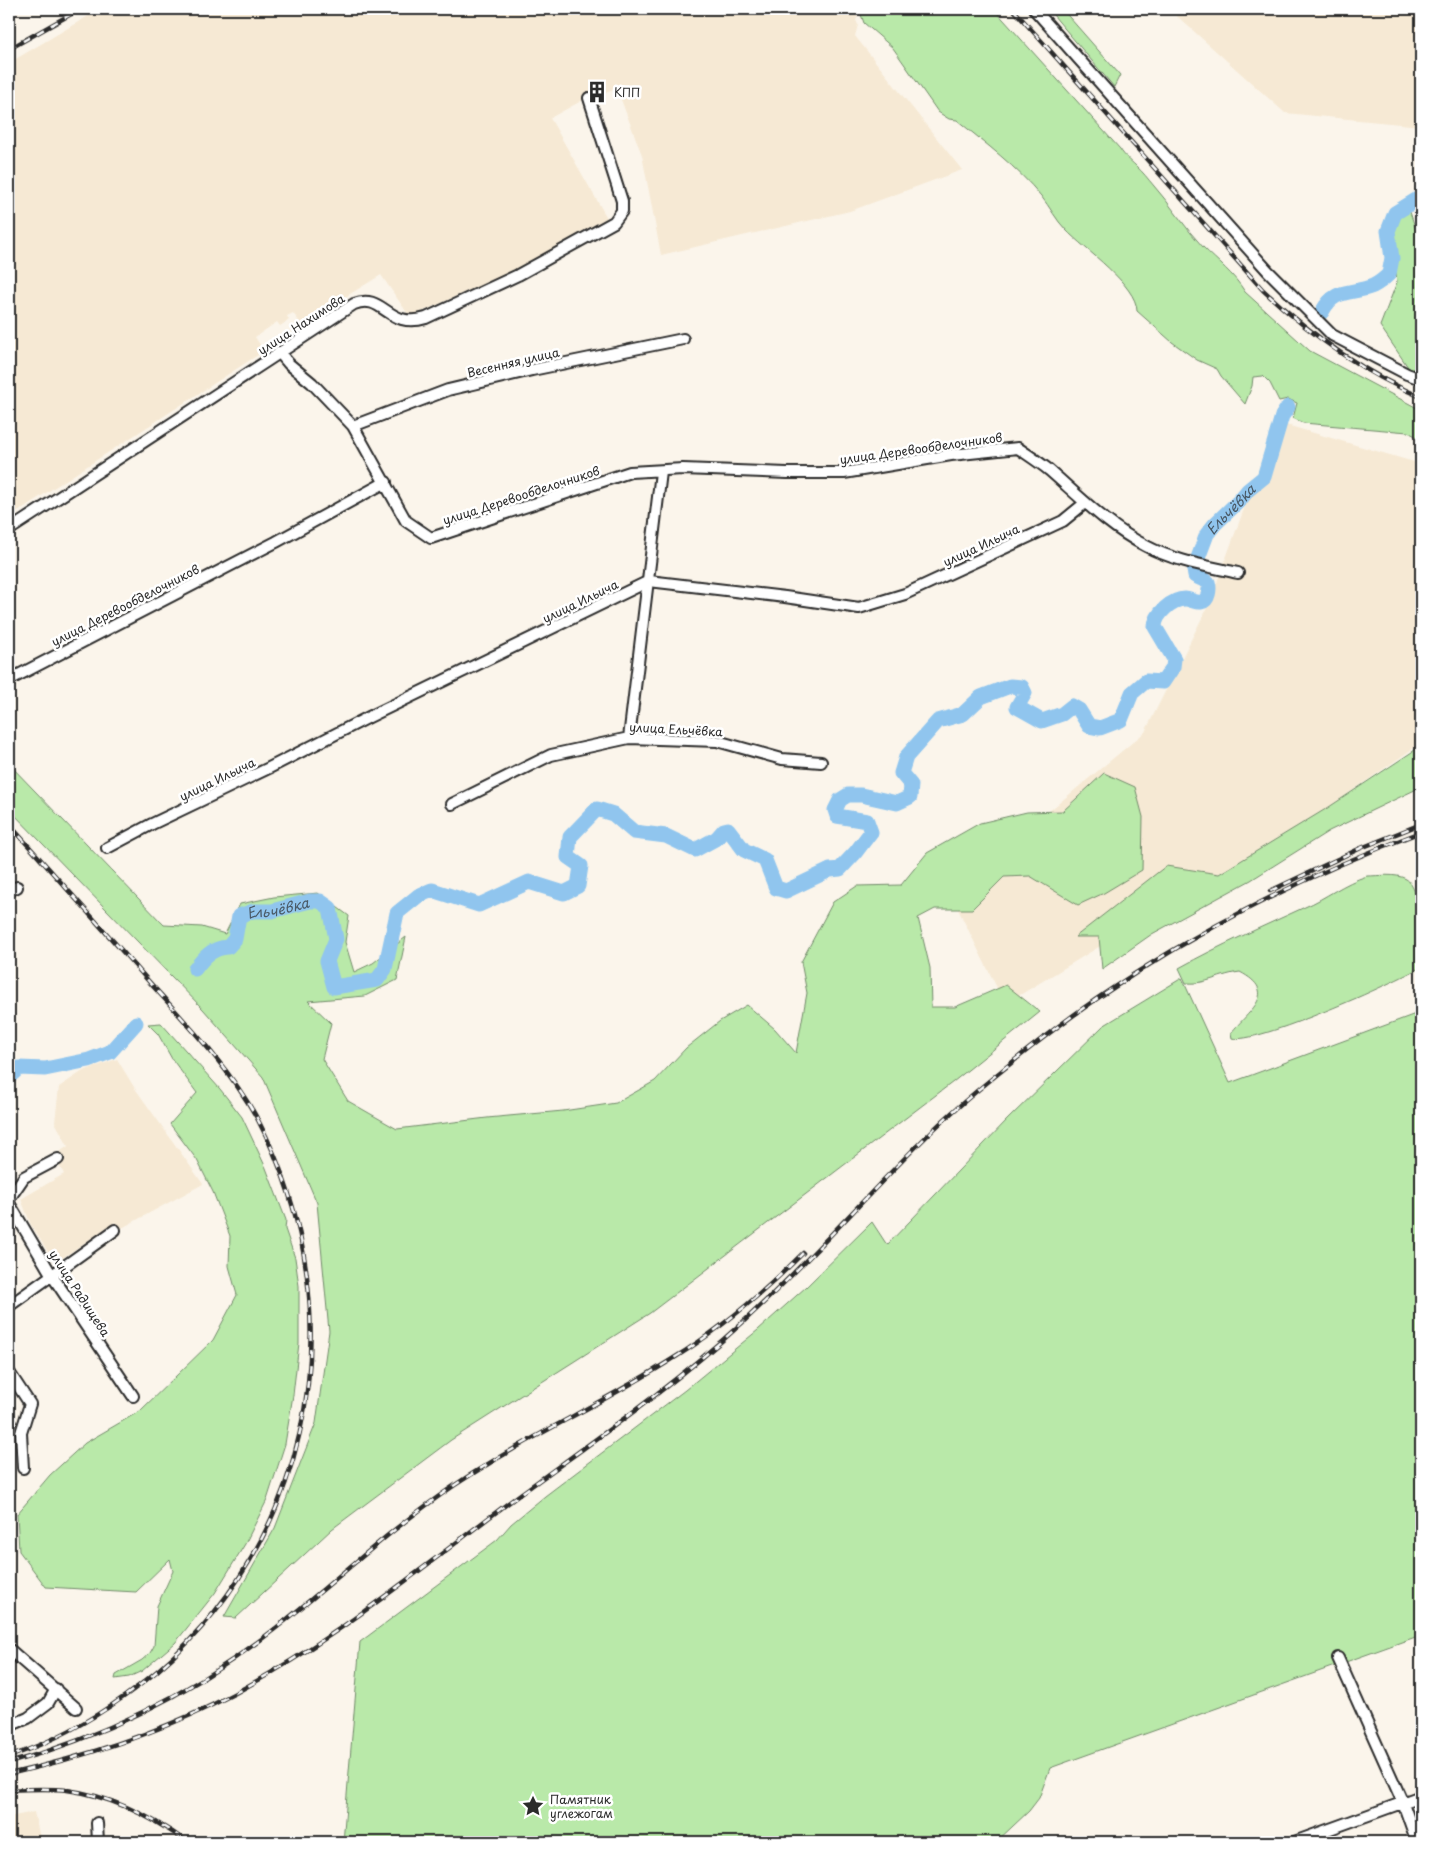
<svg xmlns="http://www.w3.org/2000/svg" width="1430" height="1851" font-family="'Playpen Sans',sans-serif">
	<rect width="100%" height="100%" fill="#fbf5eb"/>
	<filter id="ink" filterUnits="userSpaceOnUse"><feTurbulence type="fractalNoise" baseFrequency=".02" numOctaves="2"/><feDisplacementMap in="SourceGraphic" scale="10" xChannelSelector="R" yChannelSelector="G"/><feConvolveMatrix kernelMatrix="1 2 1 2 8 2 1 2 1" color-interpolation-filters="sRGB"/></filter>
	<g filter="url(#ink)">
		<path fill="#f6e9d4" d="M100,9H852L858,17L856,20L858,25L855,36L962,170L850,211L661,255L642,155L617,89L583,100L550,118L607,218L519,268L410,317L381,275L301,324L293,313L287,316L289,320L280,326L277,322L255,337L264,351L9,517V63Z
			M1169,9H1421V126L1285,113Z
			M1276,422L1421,464V743L1329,807L1005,1004L950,893L1145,732L1209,604Z
			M117,1059L134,1087L203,1184L120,1229L115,1222L55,1263L31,1225L21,1199L64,1174L54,1156L68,1146L55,1122L59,1087L83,1071Z
			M34,1812L41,1842H9V1817Z"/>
		<path fill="#b9e9a9" stroke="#728a6a" d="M859,9H994L1120,149C1125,157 1130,160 1136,166C1143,172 1148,179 1154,186C1171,205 1185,228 1203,247C1218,262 1234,274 1245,292L1310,351L1421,410V439L1408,432L1303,423L1293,418L1297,403L1288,399L1279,401L1270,383L1263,376L1253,377L1252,386L1245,404L1221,376L1217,369L1197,360L1172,342L1137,311C1137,285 1084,249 1066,230C1056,220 1050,207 1041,196C1017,167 986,144 957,120L949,119L938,112L893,48L864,23Z
			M1048,9H1062L1120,75L1114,87Z
			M1408,206L1421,245V378L1414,376L1380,326L1397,282L1391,224Z
			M1421,746V787L1329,831L1251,880L1152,934L1102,969L1099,937H1075L1166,866L1219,874L1329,807Z
			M9,764L164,925L202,927L225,934L240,904L274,897L318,893L349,916L345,942L354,972L373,963L406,937L397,980L365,996L308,1001L331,1023L322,1059L348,1101L397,1129L487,1118L563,1111L616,1103L655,1081L686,1048L720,1021L747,1005L775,1029L796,1053L807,993L801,962L833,902L857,886L901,885L927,853L980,823L1027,812L1063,811L1104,773L1135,787L1143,817L1142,870L1104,893L1078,905L1030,876L1004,877L972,909H935L918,918L930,968L931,1007H955L1006,985L1040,1012L953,1082L650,1313L451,1440L332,1529L236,1618L224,1617L275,1528L316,1423L329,1331L317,1203L263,1077L203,1009L9,809Z
			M1367,876C1378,876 1396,873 1406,879C1410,881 1413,888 1415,892C1418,902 1416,913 1416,924C1417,938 1421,952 1421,967C1396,982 1254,1046 1232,1038L1231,1033C1249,1010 1280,993 1240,972C1221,974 1205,985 1186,983L1179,968C1220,945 1262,927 1305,907C1326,898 1344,883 1367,876Z
			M1182,978L1230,1083L1421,1012V1635L1050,1768L1039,1798L1029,1811L996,1842H343L360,1642L497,1540L511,1524L545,1496L685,1390L758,1330L806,1287L872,1222L887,1245L1007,1120L1103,1026Z
			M161,1023L220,1089L242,1117L266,1168L286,1220L285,1229L295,1258L299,1286V1343L293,1395L285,1444L267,1500L245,1544L215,1593L175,1643L142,1671L129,1677L115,1679L116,1675L142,1660L150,1653L154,1646L157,1606L173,1571L170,1559L136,1592L46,1587L19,1551L17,1514L50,1475L85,1443L140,1411L213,1340L237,1295L229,1266L230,1236L213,1192L197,1160L170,1124L197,1093L172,1059L158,1034L148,1024Z"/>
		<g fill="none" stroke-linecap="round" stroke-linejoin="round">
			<g stroke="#90c5ee" stroke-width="15">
				<path d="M1322,312C1335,287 1351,295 1373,286C1379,283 1384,279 1389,274L1392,258L1388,231L1395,213L1421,197"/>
				<path id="s1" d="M1198,558L1207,534L1215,524L1240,500L1248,490L1264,477L1282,416L1288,407"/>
				<path id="s2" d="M195,969C204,957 212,948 228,947L235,939L239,916L253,911H272L310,901H320L330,908L336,939L327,961L334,987L377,980L385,969L397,913L418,896L432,890L479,905L529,882L564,893L578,886L581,866L568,857L570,837L597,809L613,814L634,832L666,836L695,850L717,838L724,830L728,829L744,850L765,860L776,888L786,891L830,870L840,869L855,853L871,832L867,821L837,816L835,810L840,800L848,795H861L897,803L910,797L911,785L901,773L906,757L938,721L963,714L981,697L1010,686L1022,687L1025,693L1017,707L1042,721L1062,714L1072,706L1079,710L1089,726L1100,728L1121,720L1132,693L1146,681L1163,682L1173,667L1174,659L1155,627C1155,614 1172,599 1185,599C1190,599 1196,603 1201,602C1209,601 1210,588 1208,582L1195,576L1194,570"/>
				<path d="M9,1077L19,1068L45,1069L89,1060L110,1052L136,1023"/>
			</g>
			<g stroke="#2b2b2b" stroke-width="14">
				<path id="minor" d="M1034,9L1268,271L1332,335L1407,374L1421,379
					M279,352L289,364L312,383L353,426L406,521L431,538L630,472L683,469L787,473H844L951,455L1018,448C1028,455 1039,462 1049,470C1080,497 1109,527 1146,546C1174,561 1207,566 1238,573
					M353,426L448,390L532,370L683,339
					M9,530L354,304C384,292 387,330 426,318L518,275L614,222L622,211V201L589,98
					M9,680L276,542L386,482
					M629,738L661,472
					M452,804L551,755L629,738L717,741L782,759L821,762
					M107,848L152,824L269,768L369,717L649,581L785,597L859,608L905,594L1063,521L1085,503
					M9,891L17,887
					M9,1199L24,1177L58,1159
					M9,1203L51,1274L133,1396
					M9,1306L115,1230
					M9,1372L30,1404L21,1433L23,1468
					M9,1649L76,1708
					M1338,1658L1403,1803L1417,1842
					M9,1726L28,1718L48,1703L56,1689
					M97,1823L98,1842
					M1294,1842L1421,1796"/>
			</g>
			<use href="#minor" stroke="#fff" stroke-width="10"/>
			<g stroke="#2b2b2b" stroke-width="4.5">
				<path id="rail" d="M1013,9L1263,290C1310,334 1361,372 1421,397
					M9,49L80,9
					M9,824C57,878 105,931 152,985C190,1027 230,1069 257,1118C362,1317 310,1566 125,1696C90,1721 52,1742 11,1756
					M1270,891L1361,848L1421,824
					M9,1763C105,1736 197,1690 276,1628C336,1581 391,1528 455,1485C525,1438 602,1404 674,1358C721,1329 764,1292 803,1253
					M9,1774C79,1758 147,1737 212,1705C321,1651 415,1573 511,1501C590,1443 671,1388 743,1322C809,1262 867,1194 931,1132C962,1102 996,1075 1030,1048C1145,957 1284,883 1421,832
					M9,1790C28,1789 48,1788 67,1790C111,1796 152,1817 187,1842"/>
			</g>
			<use href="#rail" stroke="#fff" stroke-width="2.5" stroke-dasharray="8" stroke-linecap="butt"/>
		</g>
	</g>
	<defs>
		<g id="building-bare" transform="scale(1.725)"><path d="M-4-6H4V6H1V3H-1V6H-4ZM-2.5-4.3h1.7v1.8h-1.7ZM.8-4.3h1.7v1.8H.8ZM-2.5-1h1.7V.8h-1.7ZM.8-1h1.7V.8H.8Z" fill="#2b2b2b" stroke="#fff" stroke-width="2.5" paint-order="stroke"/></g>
		<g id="sight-bare" transform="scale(1.725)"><path d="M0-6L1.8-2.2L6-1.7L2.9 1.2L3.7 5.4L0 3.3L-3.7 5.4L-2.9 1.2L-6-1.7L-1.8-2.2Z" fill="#2b2b2b" stroke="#fff" stroke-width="2.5" paint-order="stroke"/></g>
	</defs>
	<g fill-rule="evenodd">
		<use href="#building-bare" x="597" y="92"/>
		<use href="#sight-bare" x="533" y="1806"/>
	</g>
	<g text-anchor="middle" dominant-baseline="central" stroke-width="5" stroke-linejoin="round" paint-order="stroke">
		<g font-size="12" fill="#2b2b2b" stroke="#fff" text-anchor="start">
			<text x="614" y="92">КПП</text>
			<text x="550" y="1799">Памятник<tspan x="550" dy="14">углежогам</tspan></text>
		</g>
		<g font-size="12" fill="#2b2b2b" stroke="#fff">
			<text transform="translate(301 324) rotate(-33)">улица Нахимова</text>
			<text transform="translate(513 362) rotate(-13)">Весенняя улица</text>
			<text transform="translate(921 448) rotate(-8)">улица Деревообделочников</text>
			<text transform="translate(521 495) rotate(-18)">улица Деревообделочников</text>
			<text transform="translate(981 545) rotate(-25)">улица Ильича</text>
			<text transform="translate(580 601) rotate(-26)">улица Ильича</text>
			<text transform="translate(125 605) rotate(-27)">улица Деревообделочников</text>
			<text transform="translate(676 729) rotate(3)">улица Ельчёвка</text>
			<text transform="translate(217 779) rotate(-26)">улица Ильича</text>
			<text transform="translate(80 1293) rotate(57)">улица Радищева</text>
		</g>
		<g font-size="14" font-style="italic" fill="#495966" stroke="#fff">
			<text stroke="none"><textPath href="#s1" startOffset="60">Ельчёвка</textPath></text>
			<text stroke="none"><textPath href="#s2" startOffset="115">Ельчёвка</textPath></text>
		</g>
	</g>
	<rect width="1430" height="1851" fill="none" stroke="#fff" stroke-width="30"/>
	<rect x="15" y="15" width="1400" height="1821" fill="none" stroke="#2b2b2b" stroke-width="2" filter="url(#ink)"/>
</svg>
